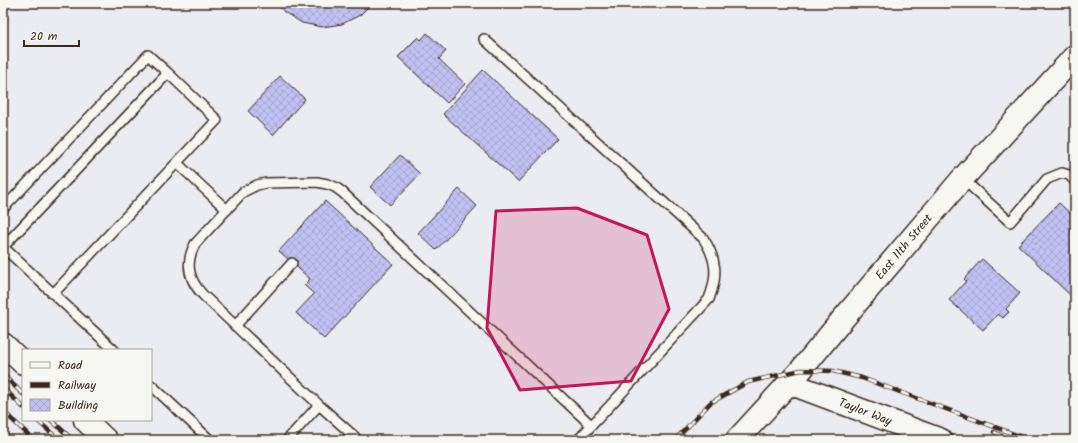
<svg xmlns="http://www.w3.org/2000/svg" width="1078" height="443" font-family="Kalam,sans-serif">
	<defs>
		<pattern id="building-cross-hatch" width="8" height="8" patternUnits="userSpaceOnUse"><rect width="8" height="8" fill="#c1c1f3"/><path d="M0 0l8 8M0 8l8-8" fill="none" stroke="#a7a6d0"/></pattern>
	</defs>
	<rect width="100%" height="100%" fill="#ebebf2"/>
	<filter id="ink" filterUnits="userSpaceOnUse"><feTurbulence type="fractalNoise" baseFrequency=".025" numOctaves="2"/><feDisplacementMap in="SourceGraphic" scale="8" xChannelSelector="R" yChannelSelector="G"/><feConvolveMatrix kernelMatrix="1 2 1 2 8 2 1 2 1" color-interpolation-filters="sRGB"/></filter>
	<g filter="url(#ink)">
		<path fill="url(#building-cross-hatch)" stroke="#3b2a1e" d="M276,3H372L360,15L342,24L322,27L302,23L284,12Z
			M427,33L446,51L439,59L465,84L447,103L398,57L418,37L421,40Z
			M483,70L558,139L518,182L443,114Z
			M280,76L305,99L273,135L248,111Z
			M400,155L420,174L390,205L370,187Z
			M459,189L477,206L436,250L418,233Z
			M325,201L393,264L324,339L296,313L314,294L304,285L310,279L279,251Z
			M1059,203L1075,218V294L1072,297L1018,245Z
			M982,259L1020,293L1006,309L1009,312L1003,318L998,314L983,330L949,300L966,281L964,279Z"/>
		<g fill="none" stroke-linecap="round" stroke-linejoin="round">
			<g stroke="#3b2a1e" stroke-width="12">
				<path id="service" d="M484,39L703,238C717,259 718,276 709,299L578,440
					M177,163L227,210
					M963,179L1010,222L1047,179L1062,173L1069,175L1075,181
					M3,209L148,55L168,73
					M3,247L168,73L217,120L53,294
					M3,247L114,350
					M235,326L292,263
					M151,385L210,440
					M319,405L203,295C188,279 185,263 195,244L243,192L257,185L266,183L317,182L327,184L335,187L342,192L591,425
					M287,440L319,405L355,437L353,440"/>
			</g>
			<g stroke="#3b2a1e" stroke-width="25">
				<path id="tertiary" d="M3,344L23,363
					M789,383L941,440
					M85,420L106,440
					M737,440L801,370L842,320L962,179L1075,56"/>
			</g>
			<use href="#service" stroke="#f6f6f2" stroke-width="9"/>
			<use href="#tertiary" stroke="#f6f6f2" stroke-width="22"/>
			<g stroke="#3b2a1e" stroke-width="4.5">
				<path id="rail" d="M3,375L23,394
					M3,388L23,407
					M3,411L34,440
					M37,420L59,440
					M51,420L73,440
					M994,432L1010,440
					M675,440L710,403L748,382L801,370L833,371L862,378L1030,440"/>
			</g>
			<use href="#rail" stroke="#f6f6f2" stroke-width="3" stroke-dasharray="9" stroke-linecap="butt"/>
		</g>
	</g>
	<path fill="#c2185b" fill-opacity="0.2" stroke="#c2185b" stroke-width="3" stroke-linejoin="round" d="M577,208L647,235L669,309L631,381L520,390L487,328L496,211Z"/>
	<g text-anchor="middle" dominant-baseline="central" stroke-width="3" stroke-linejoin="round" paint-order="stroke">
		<g font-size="12" fill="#3b2a1e" stroke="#f6f6f2">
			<text transform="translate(904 247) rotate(-50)">East 11th Street</text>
			<text transform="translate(865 412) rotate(21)">Taylor Way</text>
		</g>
	</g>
	<rect width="1078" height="443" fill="none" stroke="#f6f6f2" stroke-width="16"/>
	<rect x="8" y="8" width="1062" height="427" fill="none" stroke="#3b2a1e" stroke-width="1.5" filter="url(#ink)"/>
	<rect x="22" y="349" width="130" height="72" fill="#f6f6f2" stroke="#aba49d"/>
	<rect x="30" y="362" width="20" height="6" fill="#f6f6f2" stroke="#aba49d"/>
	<text x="58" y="369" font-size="12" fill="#3b2a1e">Road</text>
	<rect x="30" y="382" width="20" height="6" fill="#3b2a1e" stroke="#aba49d"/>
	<text x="58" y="389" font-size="12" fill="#3b2a1e">Railway</text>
	<rect x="30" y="399" width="20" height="12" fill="url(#building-cross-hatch)" stroke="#aba49d"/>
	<text x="58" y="409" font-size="12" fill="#3b2a1e">Building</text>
	<path d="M24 40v6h55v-6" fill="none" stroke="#3b2a1e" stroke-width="2"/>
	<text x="30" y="40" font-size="12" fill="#3b2a1e" stroke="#f6f6f2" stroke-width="3" paint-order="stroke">20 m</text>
</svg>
